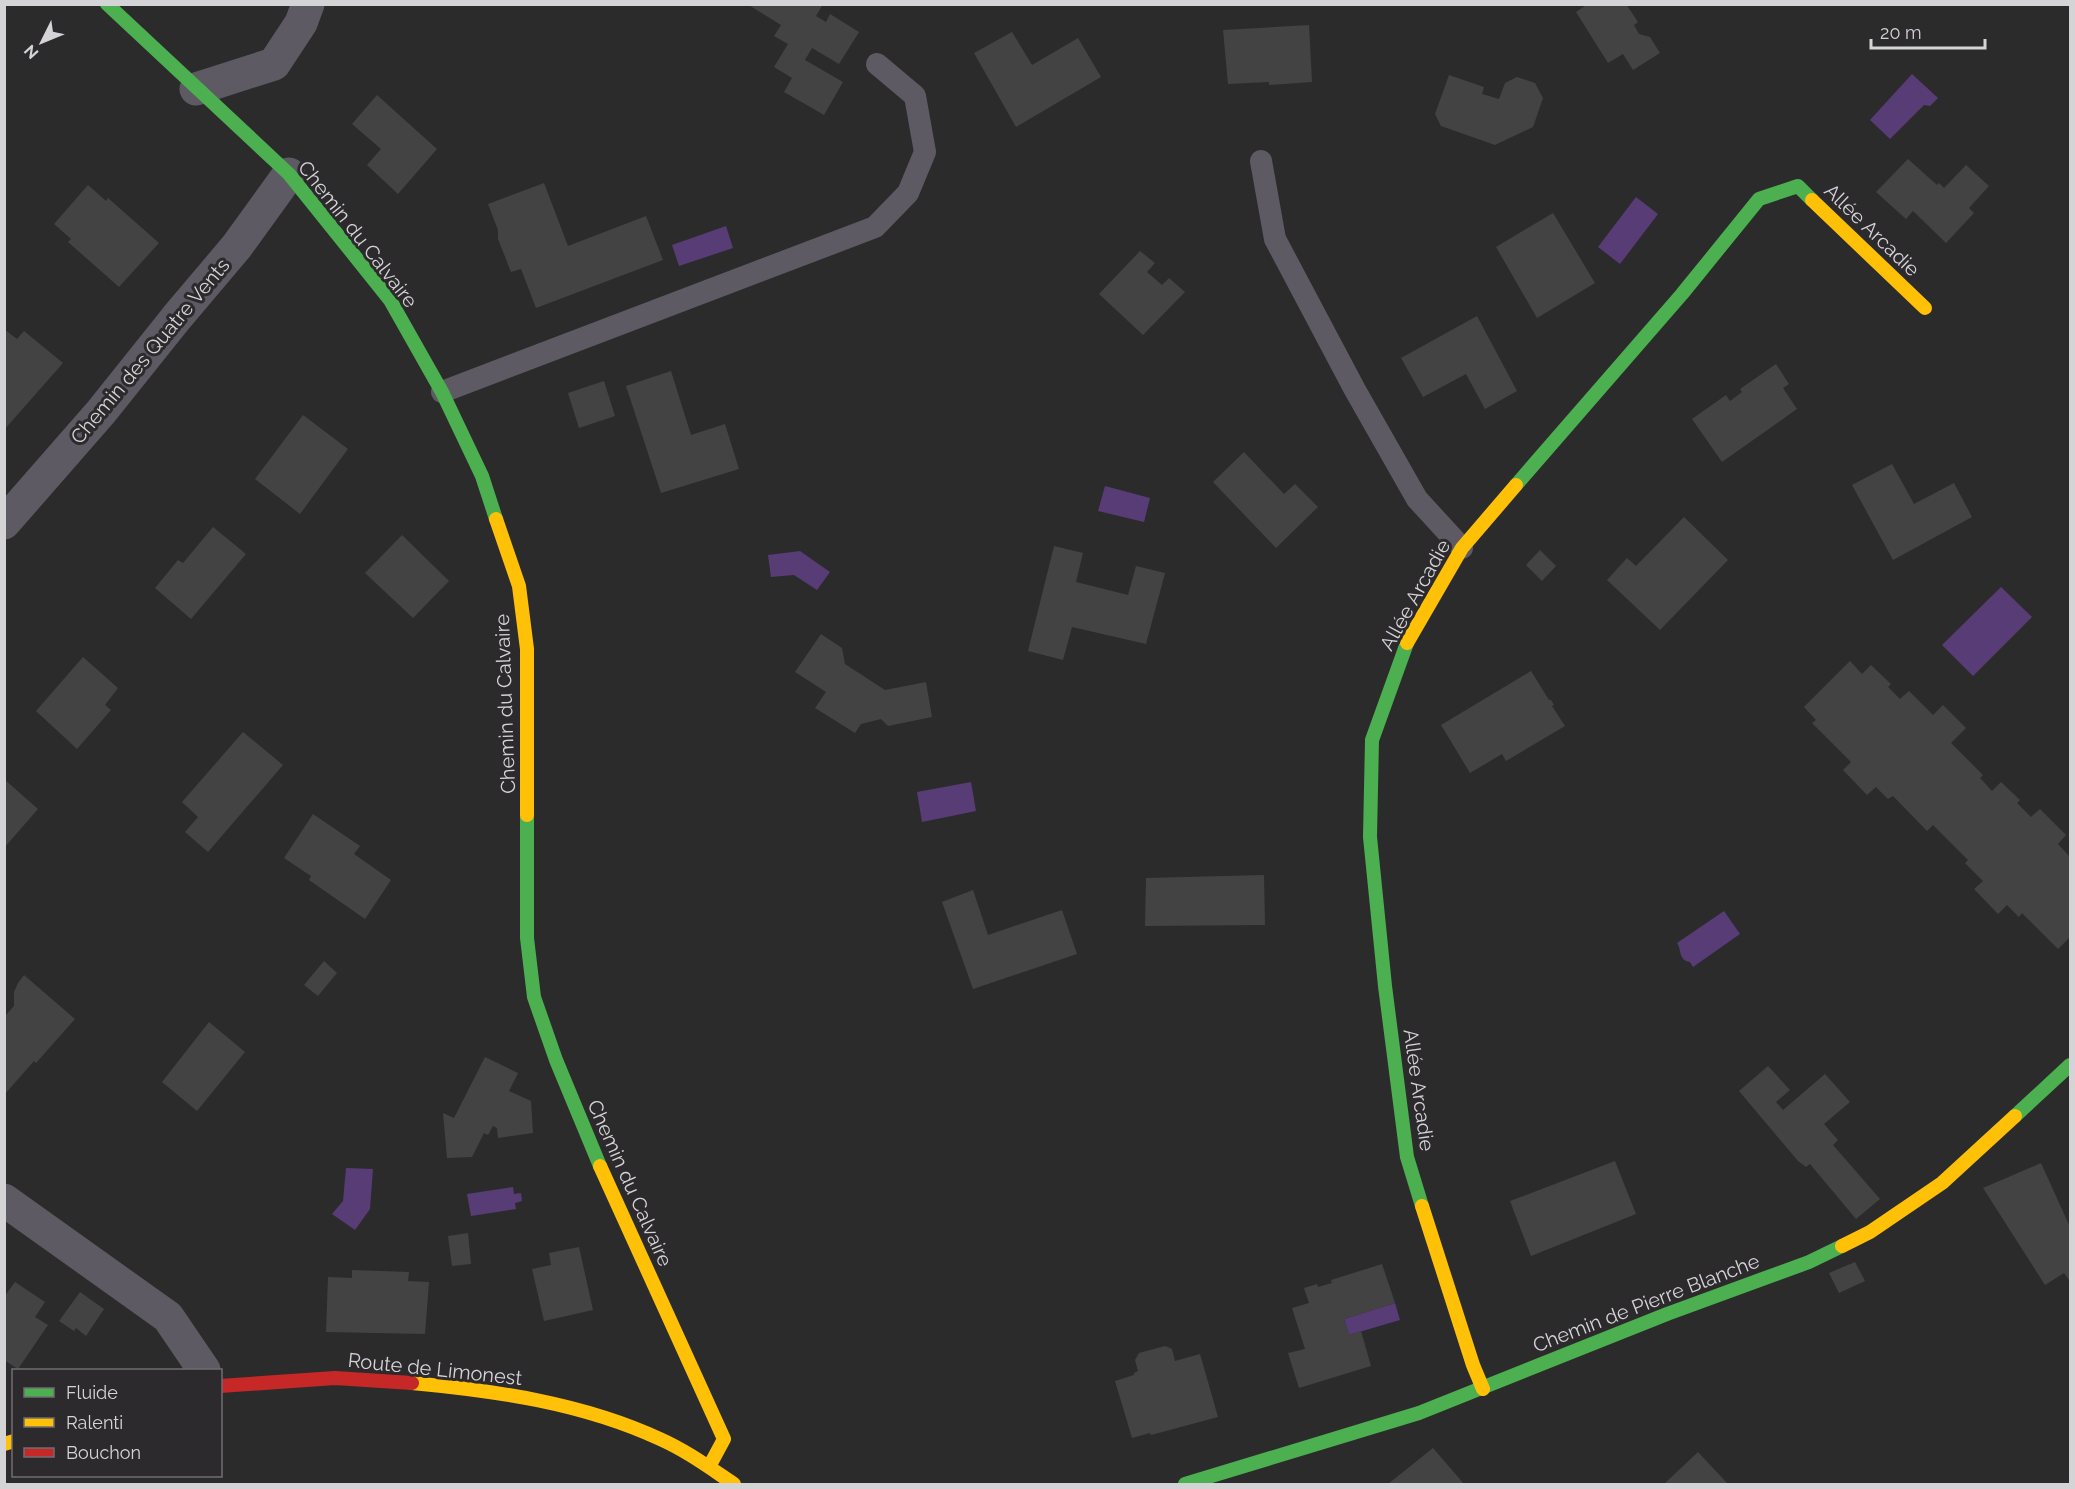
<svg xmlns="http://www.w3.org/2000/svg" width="2075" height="1489" font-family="Raleway,sans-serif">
	<rect width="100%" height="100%" fill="#2c2b2c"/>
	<path fill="#583c76" d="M1912,74L1938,98L1930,106L1924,105L1890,139L1870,120Z
		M1636,197L1658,214L1620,264L1598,247Z
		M726,226L733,248L679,266L672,245Z
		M1105,486L1150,498L1144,522L1098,511Z
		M800,551L830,572L817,590L794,575L771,577L768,555Z
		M2001,587L2032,617L1973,676L1942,645Z
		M971,782L976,811L922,822L917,792Z
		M1724,911L1740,934L1693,967L1690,962C1678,960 1682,950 1677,943Z
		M346,1168L373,1169L370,1209L355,1230L332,1214L343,1201Z
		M513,1187L514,1194L521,1193L522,1201L515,1203L516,1209L471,1216L467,1194Z
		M1395,1303L1400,1320L1349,1335L1344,1319Z"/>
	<path fill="#434344" d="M747,4H823L816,16L826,22L830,14L859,32L839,64L812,48L805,60L843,82L824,115L784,92L792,78L774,67L788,44L774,36L781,25Z
		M1584,4H1626L1638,22L1634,25L1639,34L1650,37L1660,53L1633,70L1623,54L1608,63L1576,12L1585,6Z
		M1309,25L1312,82L1269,85V82L1228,84L1223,30Z
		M1012,32L1032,65L1078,38L1101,77L1016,127L974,53Z
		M1449,75L1484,87L1482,94L1499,99L1505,83L1517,77L1535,83L1543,98L1533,127L1495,145L1441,126L1435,114Z
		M377,95L437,149L398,194L367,165L381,149L352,124Z
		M1908,159L1937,185L1939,183L1944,188L1966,165L1989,186L1969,208L1974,213L1946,243L1913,211L1906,219L1876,192Z
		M544,183L568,246L646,216L663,260L536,308L521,269L511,272L498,239V230L488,204Z
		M88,185L106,201L108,198L159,243L119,287L68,242L71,239L54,224Z
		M1553,213L1595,283L1537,318L1496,247Z
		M1140,251L1155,263L1147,272L1162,285L1169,278L1185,292L1143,335L1099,294Z
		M1477,316L1517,391L1485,409L1466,374L1423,397L1401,358Z
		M4,329L17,339L24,331L63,363L4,430Z
		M1776,364L1789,384L1783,388L1797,409L1722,462L1692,419L1726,395L1730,401L1742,392L1740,389Z
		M671,371L691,435L725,424L739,469L661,493L626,386Z
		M604,381L615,416L579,428L568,393Z
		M303,415L348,449L300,514L255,479Z
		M1244,452L1284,494L1295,484L1318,507L1276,548L1213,482Z
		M1892,464L1914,504L1954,483L1972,517L1893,560L1852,485Z
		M1684,517L1728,560L1660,630L1607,580L1627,558L1636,566Z
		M213,527L246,554L191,619L155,588L178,560L183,563Z
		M402,535L449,581L413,618L365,573Z
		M1054,546L1083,553L1076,582L1128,595L1136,566L1165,573L1146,644L1072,627L1063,660L1028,651Z
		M1540,550L1556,566L1542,581L1526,565Z
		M821,634L842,648L845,664L885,690L926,682L932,717L888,726L881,719L861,724L855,733L815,708L826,692L795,672Z
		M83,657L118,688L105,705L111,710L77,749L36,711Z
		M1850,661L1862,674L1871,665L1891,684L1888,687L1900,699L1909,691L1933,715L1943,705L1966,728L1951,743L1983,775L1980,778L1992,791L2001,782L2020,800L2017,803L2031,817L2040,809L2066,835L2058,844L2070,857V937L2058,949L2022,913L2019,917L2007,905L1998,914L1974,889L1983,881L1965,863L1968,860L1933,825L1927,831L1893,796L1888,799L1876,787L1867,795L1843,770L1851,762L1812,723L1816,720L1804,707Z
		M1531,671L1549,700H1551L1554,705L1552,706L1565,726L1506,761L1502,754L1470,773L1441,725Z
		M243,732L283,765L208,852L185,832L198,817L182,802Z
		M4,779L38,809L4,848Z
		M313,814L360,846L354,854L391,880L365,919L309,880L311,876L284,858Z
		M1264,875L1265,925L1145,926L1146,878Z
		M973,890L988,935L1062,910L1077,954L973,989L942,902Z
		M324,961L337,973L318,996L304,985Z
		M24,975L75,1019L36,1063L34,1061L4,1095V1017L14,1006V992L18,983Z
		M209,1022L245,1052L197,1111L162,1082Z
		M485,1057L518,1073L509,1091L531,1101L533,1133L498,1138L497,1128L493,1126L488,1135L484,1133L472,1157L447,1158L443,1113L454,1118Z
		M1768,1066L1790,1090L1776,1102L1783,1110L1825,1074L1850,1102L1824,1124L1838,1140L1833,1145L1880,1199L1856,1219L1810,1164L1806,1167L1798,1161L1739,1091Z
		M1615,1161L1636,1214L1531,1256L1510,1201Z
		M2041,1163L2070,1227V1279L2069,1280L2064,1273L2045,1285L1983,1188Z
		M468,1233L471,1264L452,1266L448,1236Z
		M579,1247L593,1310L544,1321L532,1269L551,1265L549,1253Z
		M1855,1262L1865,1281L1839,1293L1829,1273Z
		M1382,1264L1395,1303L1344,1319L1349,1335L1361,1331L1371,1366L1299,1388L1288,1353L1305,1349L1292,1308L1309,1303L1304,1288L1317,1284L1318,1287L1332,1283L1331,1280Z
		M352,1270L409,1272L408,1281L429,1282L425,1334L326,1332L328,1277L352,1278Z
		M15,1282L45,1302L35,1317L48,1325L18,1369L4,1360V1297Z
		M80,1292L104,1309L86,1336L76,1328L74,1331L59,1321Z
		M1165,1346L1172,1349L1175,1361L1200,1354L1218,1417L1151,1435L1150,1433L1132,1438L1115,1381L1134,1375V1373L1138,1371L1135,1360L1139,1353Z
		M1433,1448L1464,1484H1388Z
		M1698,1452L1728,1484H1664Z"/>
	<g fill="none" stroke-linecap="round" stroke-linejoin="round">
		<path stroke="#5e5a63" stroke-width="22" d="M1261,161L1275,239L1355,390L1417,499L1462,548
			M442,392L875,227L908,193L925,152L915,96L877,64"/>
		<path stroke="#5e5a63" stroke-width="33" d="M196,89L274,64L301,23L308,4
			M4,523L101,412L177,317L237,246L289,174
			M4,1200L168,1317L204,1370"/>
		<path stroke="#4caf50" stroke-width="14" d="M107,4L289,174L390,300L442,392L482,476L496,519
			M1516,485L1682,294L1759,199L1798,186L1812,200
			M1407,643L1372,740L1370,837L1385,986L1407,1157L1422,1206
			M527,815V938L534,997L556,1060L600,1166
			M2015,1116L2070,1065
			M1185,1484L1419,1413L1667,1314L1809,1262L1842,1246"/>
		<path stroke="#ffc107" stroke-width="14" d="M1812,200L1925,308
			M496,519L519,586L527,649V815
			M1407,643L1462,548L1516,485
			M600,1166L724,1439L710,1465
			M1422,1206L1473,1365L1483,1389
			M1842,1246L1870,1232L1942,1183L2015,1116
			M412,1383C497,1391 582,1403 660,1439C687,1451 710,1468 734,1484
			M4,1444L14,1441"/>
		<path stroke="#c62828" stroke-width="14" d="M220,1386L335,1378L412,1383"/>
	</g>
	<g text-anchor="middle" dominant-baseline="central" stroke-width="6" stroke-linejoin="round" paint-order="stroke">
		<g font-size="20" fill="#d4d3d5" stroke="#2c2a2d">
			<text transform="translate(1872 230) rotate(44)">Allée Arcadie</text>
			<text transform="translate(358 234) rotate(52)">Chemin du Calvaire</text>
			<text transform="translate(150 351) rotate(-50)">Chemin des Quatre Vents</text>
			<text transform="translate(1415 595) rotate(-61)">Allée Arcadie</text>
			<text transform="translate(505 704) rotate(-92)">Chemin du Calvaire</text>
			<text transform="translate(1419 1090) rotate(82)">Allée Arcadie</text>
			<text transform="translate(630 1183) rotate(66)">Chemin du Calvaire</text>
			<text transform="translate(1646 1303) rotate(-21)">Chemin de Pierre Blanche</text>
			<text transform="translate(435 1369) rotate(6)">Route de Limonest</text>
		</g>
	</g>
	<rect width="2075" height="1489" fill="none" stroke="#d4d3d5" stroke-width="12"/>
	<rect x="12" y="1369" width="210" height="108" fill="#2c2a2d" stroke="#6f6e70" stroke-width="1.5"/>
	<rect x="24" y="1388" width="30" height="9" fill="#4caf50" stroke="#6f6e70" stroke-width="1.5"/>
	<text x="66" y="1399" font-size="18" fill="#d4d3d5">Fluide</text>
	<rect x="24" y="1418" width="30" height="9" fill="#ffc107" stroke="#6f6e70" stroke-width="1.5"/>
	<text x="66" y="1429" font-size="18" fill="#d4d3d5">Ralenti</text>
	<rect x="24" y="1448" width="30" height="9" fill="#c62828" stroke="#6f6e70" stroke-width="1.5"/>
	<text x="66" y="1459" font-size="18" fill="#d4d3d5">Bouchon</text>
	<g transform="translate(42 42) rotate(227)" stroke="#2c2a2d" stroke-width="4.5" paint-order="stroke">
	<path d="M0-4.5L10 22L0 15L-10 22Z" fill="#d4d3d5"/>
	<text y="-9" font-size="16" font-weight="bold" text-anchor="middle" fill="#d4d3d5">N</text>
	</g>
	<path d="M1871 39v9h114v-9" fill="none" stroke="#d4d3d5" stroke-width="3"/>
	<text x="1880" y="39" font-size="18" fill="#d4d3d5" stroke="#2c2a2d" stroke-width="4.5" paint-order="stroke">20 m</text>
</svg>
